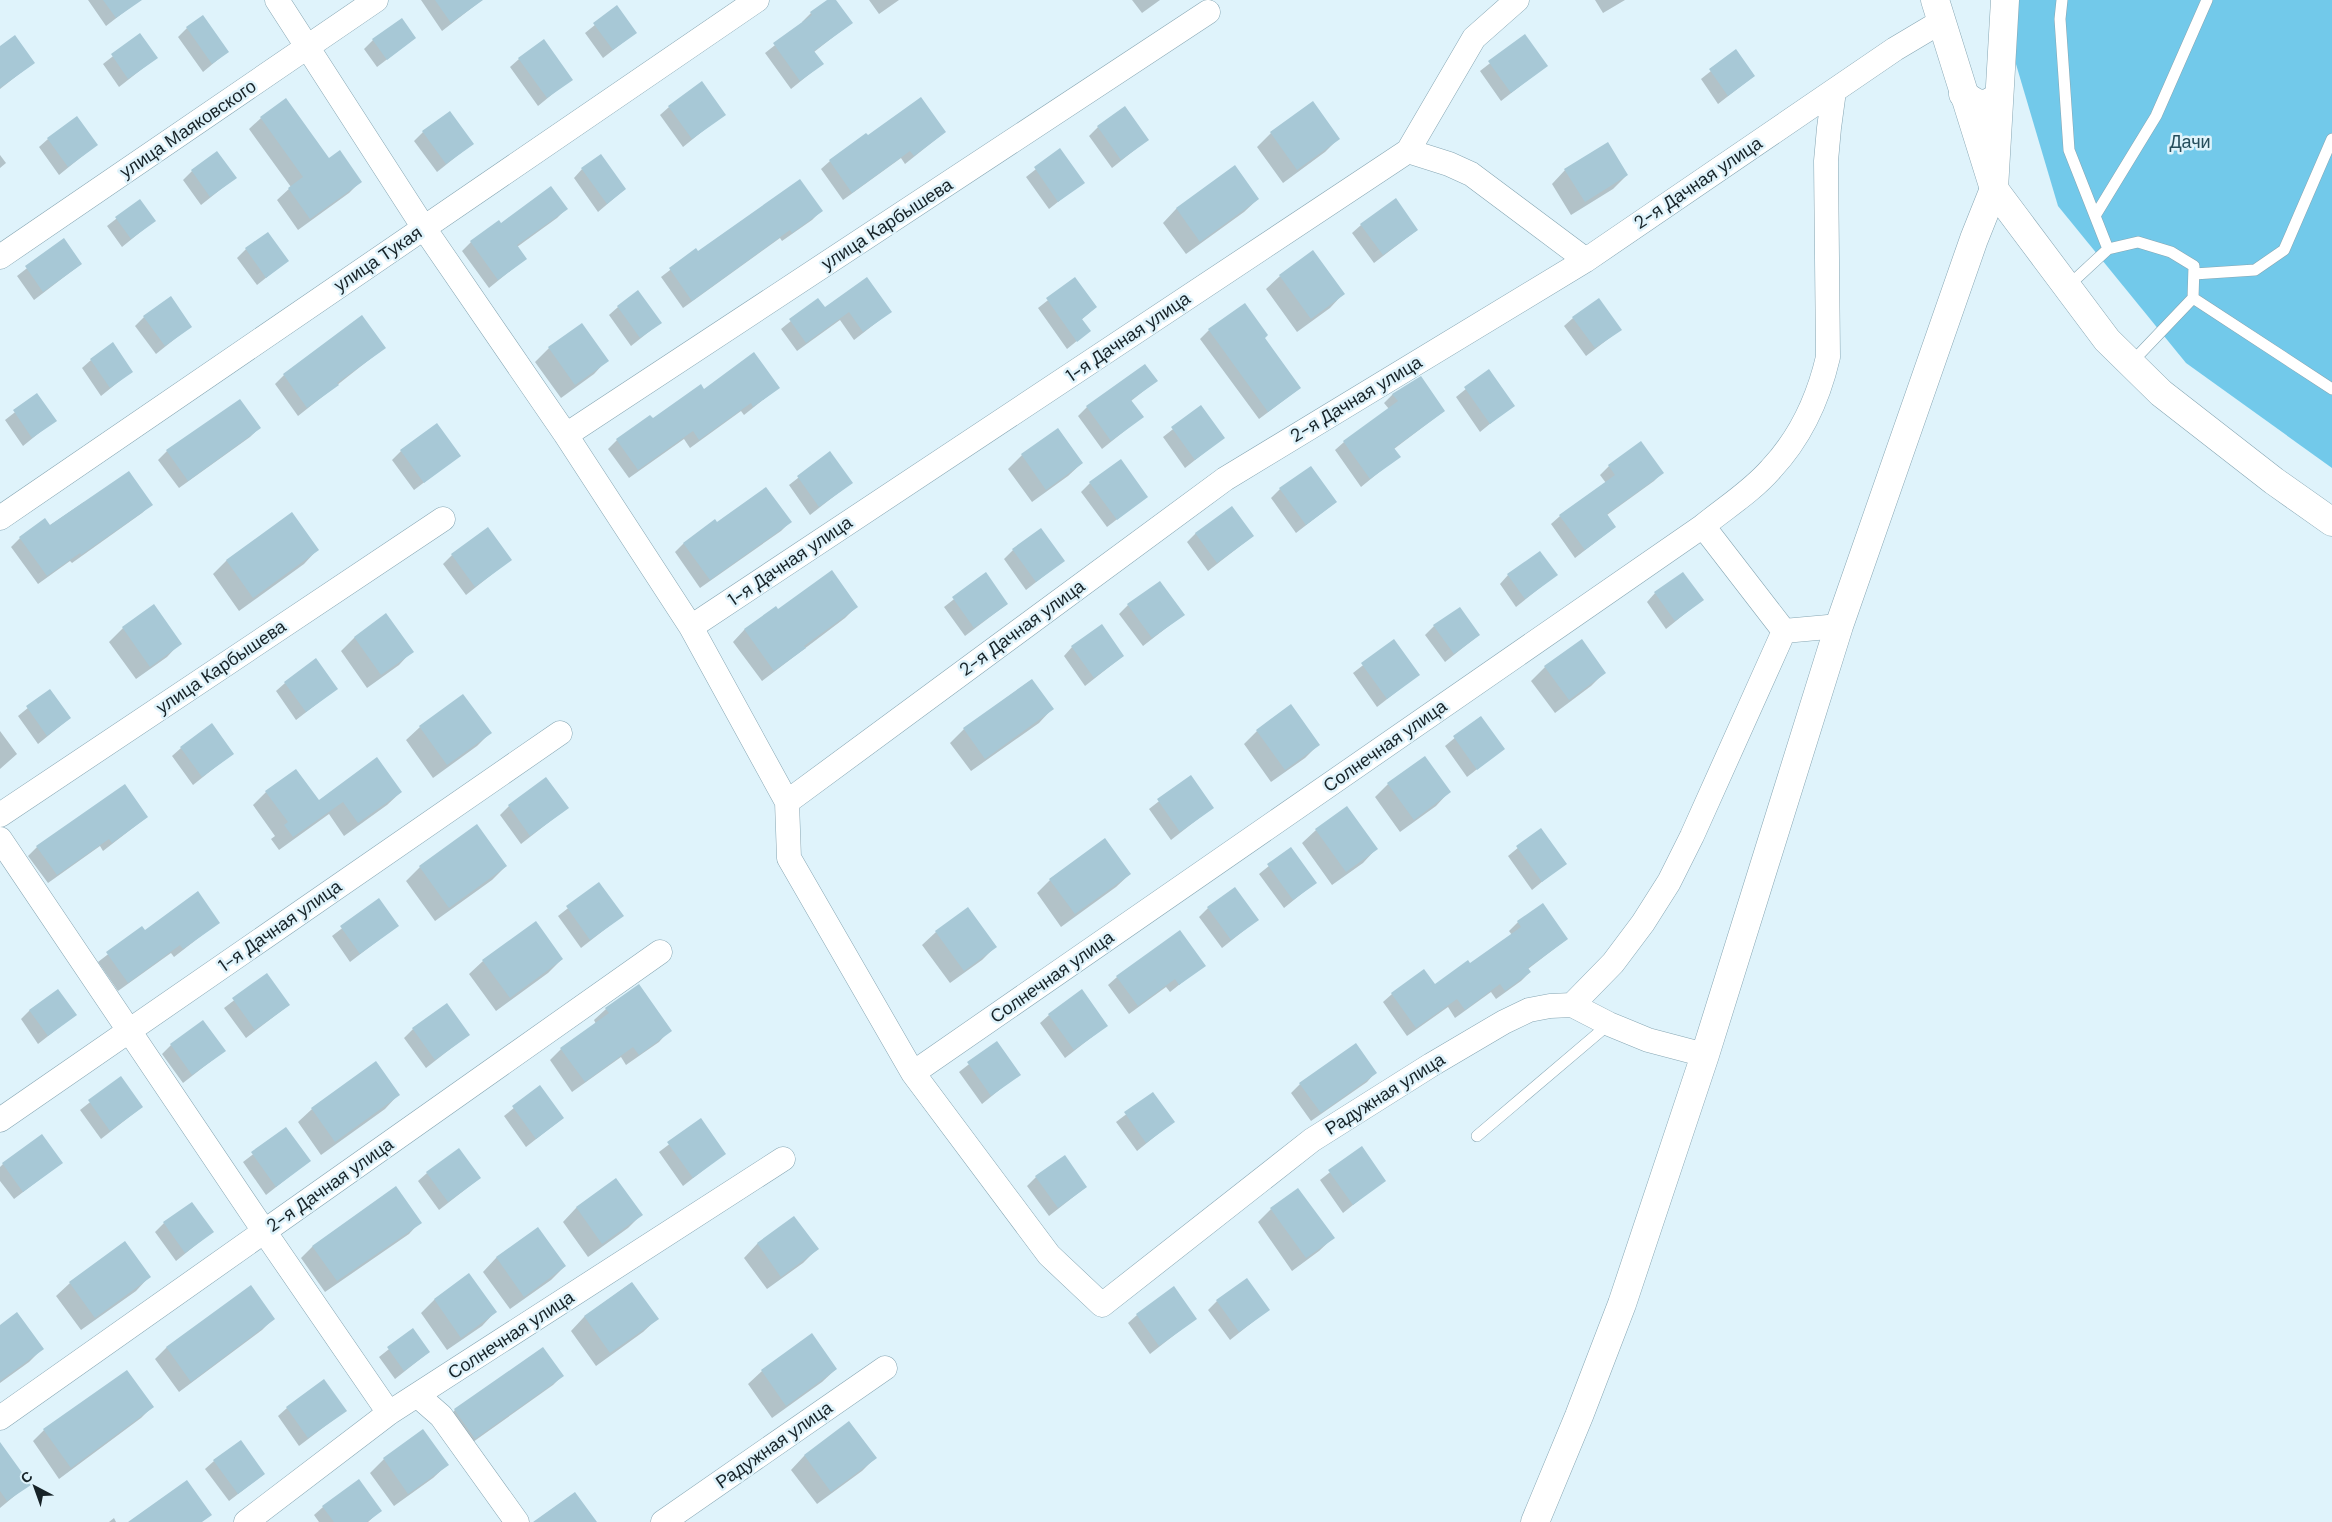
<svg xmlns="http://www.w3.org/2000/svg" width="2332" height="1522" font-family="'DM Sans',sans-serif">
	<rect width="100%" height="100%" fill="#dff3fb"/>
	<path fill="#72c9ea" d="M1997,0H2332V468L2186,363L2058,206Z"/>
	<path fill="#0003" d="M88,0H136L137,2L106,26Z
		M421,0H482L442,31Z
		M829,0H835L851,23L814,52L822,64L791,89L765,53L803,23L802,22L811,13Z
		M869,0H899L879,14Z
		M1132,0H1160L1142,13Z
		M1595,0H1625L1603,13Z
		M617,7L635,33L603,58L585,33Z
		M187,28L227,52L203,72L178,37Z
		M140,35L156,58L119,87L103,64Z
		M1525,36L1546,66L1501,101L1480,71Z
		M415,38L377,67L364,49L373,40Z
		M0,47L33,63L0,89Z
		M1736,51L1754,76L1718,104L1701,79Z
		M519,59L571,79L538,106L510,67Z
		M1312,103L1338,139L1325,152L1283,183L1257,147L1271,133Z
		M669,107L724,114L683,147L660,115Z
		M261,118L329,160L361,181L349,193L298,230L277,200L291,187L249,129Z
		M1098,127L1147,140L1112,168L1089,136Z
		M423,132L472,144L437,172L414,141Z
		M945,132L905,164L901,158L843,200L821,169L830,161Z
		M48,139L96,145L59,175L39,147Z
		M1060,150L1083,182L1049,209L1026,177Z
		M0,155L6,163L0,168Z
		M1235,167L1258,199L1244,212L1186,254L1163,223L1176,209Z
		M582,169L625,189L598,212L574,178Z
		M1565,170L1627,175L1613,189L1571,215L1552,184Z
		M192,171L235,178L201,205L183,180Z
		M139,201L154,221L122,247L107,226Z
		M566,209L557,218L517,247L525,259L489,288L462,251L471,242L501,225Z
		M821,211L812,220L782,241L780,238L683,308L661,277L696,250L698,253Z
		M1361,225L1417,230L1374,263L1352,233Z
		M63,240L81,264L34,300L17,276Z
		M246,249L287,261L257,285L237,258Z
		M1280,276L1343,294L1330,308L1297,332L1266,289Z
		M1075,279L1096,307L1081,320L1089,331L1067,349L1038,308Z
		M818,299L824,309L890,312L854,340L840,320L797,351L781,329Z
		M618,307L660,323L631,346L609,315Z
		M144,317L191,326L156,354L135,326Z
		M1573,318L1620,330L1586,356L1564,326Z
		M581,325L607,360L594,374L561,398L535,362L549,348Z
		M1209,330L1264,338L1300,388L1259,419L1200,339Z
		M326,345L384,348L298,416L275,384L284,375Z
		M91,360L132,371L101,396L82,368Z
		M1145,366L1156,381L1131,401L1142,417L1102,449L1078,416L1087,407Z
		M1488,371L1513,405L1480,432L1456,397Z
		M778,388L744,415L741,411L690,448L684,439L629,478L608,449L617,440L704,391Z
		M1393,394L1444,411L1394,449L1399,456L1361,487L1335,450L1344,442L1389,409L1384,403Z
		M37,395L55,420L23,446L5,420Z
		M239,401L259,428L250,437L179,488L158,460L167,451Z
		M1201,407L1223,438L1185,468L1163,437Z
		M1058,429L1082,463L1068,476L1032,502L1008,469L1022,455Z
		M401,451L459,456L414,490L392,460Z
		M830,453L851,483L810,515L789,485Z
		M1609,466L1662,473L1654,481L1607,515L1615,527L1575,558L1551,524L1560,516L1606,483L1600,475Z
		M1090,483L1146,497L1107,527L1081,492Z
		M1280,489L1336,502L1296,533L1271,498Z
		M84,502L85,504H151L142,513L72,563L70,561L38,584L11,547L20,538L49,526Z
		M292,514L317,550L304,564L239,611L213,574L226,561Z
		M790,522L781,531L700,588L675,552L683,544L716,523Z
		M1196,533L1253,536L1208,571L1187,542Z
		M1013,550L1063,561L1026,590L1004,559Z
		M452,555L510,560L466,595L443,564Z
		M986,574L1007,604L965,636L944,607Z
		M1508,575H1556L1516,607L1500,584Z
		M1655,593L1702,600L1666,629L1647,602Z
		M1128,605L1183,615L1143,646L1119,614Z
		M154,606L180,643L167,657L136,679L109,642L123,628Z
		M856,607L845,618L762,681L733,642L744,630L775,608L778,611Z
		M386,615L412,651L399,665L367,688L341,651L354,638Z
		M1434,626L1479,635L1445,662L1425,635Z
		M1394,641L1418,675L1377,707L1353,673Z
		M1581,641L1604,673L1591,686L1555,713L1531,681L1545,667Z
		M1072,647L1123,656L1085,686L1064,656Z
		M1031,680L1052,709L1039,723L971,771L950,743L964,729Z
		M285,683L336,689L296,720L276,691Z
		M50,690L70,718L38,744L18,716Z
		M1480,717L1503,749L1467,777L1445,746Z
		M420,727L490,733L477,746L433,778L406,740Z
		M0,731L17,754L0,769Z
		M1257,731L1319,744L1305,758L1271,782L1244,744Z
		M181,748L233,753L193,785L172,756Z
		M1190,777L1212,808L1171,840L1149,809Z
		M1388,784L1449,792L1436,806L1400,832L1375,797Z
		M266,792L318,802L401,792L387,805L344,836L329,814L279,850L271,839L275,836L253,805Z
		M509,806L567,808L521,844L500,815Z
		M147,817L103,851L100,846L48,883L28,856L37,847Z
		M477,826L506,866L492,880L435,921L406,881L420,867Z
		M1541,829L1565,863L1532,890L1508,856Z
		M1316,830L1376,849L1363,863L1332,885L1302,843Z
		M1290,849L1315,883L1284,908L1259,874Z
		M1130,874L1116,887L1061,927L1037,893L1050,880Z
		M599,884L622,916L581,948L558,916Z
		M379,900L397,926L350,962L332,936Z
		M1208,908L1257,920L1222,948L1199,917Z
		M219,922L174,957L171,953L118,991L98,962L142,928L144,931Z
		M1518,922L1567,939L1528,969L1530,972L1521,981L1496,999L1491,992L1455,1018L1448,1007L1407,1036L1383,1002L1392,994L1435,986L1470,965L1512,935L1509,931Z
		M936,932L995,947L982,960L950,983L922,945Z
		M562,959L548,973L496,1011L469,974L483,961Z
		M1204,965L1170,992L1166,987L1129,1014L1108,985L1117,977Z
		M267,975L289,1005L246,1038L224,1008Z
		M638,986L670,1030L659,1042L626,1065L621,1057L572,1092L550,1060L561,1049L596,1024L594,1020L606,1009Z
		M30,1010L75,1015L38,1044L21,1019Z
		M1049,1015L1106,1026L1065,1058L1040,1023Z
		M413,1029L468,1035L426,1068L404,1038Z
		M996,1043L1019,1074L982,1104L959,1072Z
		M171,1045L224,1051L183,1083L162,1054Z
		M1355,1045L1375,1073L1367,1082L1311,1121L1291,1093L1300,1084Z
		M121,1078L142,1107L101,1139L80,1110Z
		M540,1087L563,1118L526,1147L504,1116Z
		M1153,1094L1173,1122L1137,1151L1116,1122Z
		M398,1095L385,1109L321,1155L298,1122L312,1109Z
		M701,1120L724,1154L683,1186L659,1152Z
		M286,1129L309,1161L266,1195L243,1162Z
		M1361,1148L1384,1180L1343,1213L1320,1180Z
		M61,1163L14,1199L0,1181V1167L3,1164Z
		M427,1173L480,1178L439,1210L418,1181Z
		M1036,1177L1086,1187L1049,1216L1027,1186Z
		M616,1180L641,1215L628,1228L588,1257L563,1222L576,1208Z
		M395,1188L420,1222L409,1234L325,1292L301,1258L312,1247Z
		M1271,1209L1333,1238L1319,1251L1292,1271L1258,1222Z
		M794,1218L817,1249L803,1263L767,1289L744,1258L757,1244Z
		M164,1223L212,1232L176,1261L155,1232Z
		M537,1229L565,1266L551,1280L510,1309L483,1272L496,1258Z
		M468,1275L495,1312L482,1326L447,1350L421,1313L434,1300Z
		M149,1277L136,1291L81,1330L56,1296L70,1283Z
		M631,1283L657,1319L643,1332L596,1366L571,1331L584,1317Z
		M251,1287L273,1319L262,1330L179,1392L155,1359L166,1348Z
		M1217,1301L1268,1310L1230,1340L1208,1310Z
		M1137,1315L1196,1318L1150,1354L1128,1323Z
		M0,1326L42,1349L29,1362L0,1383Z
		M413,1330L429,1352L395,1379L379,1357Z
		M811,1335L836,1369L822,1382L772,1418L748,1384L762,1371Z
		M562,1376L553,1385L466,1447L446,1419L455,1410Z
		M152,1407L141,1418L59,1479L33,1441L44,1430Z
		M287,1408L345,1411L299,1446L278,1416Z
		M849,1423L875,1458L862,1471L817,1504L791,1470L804,1456Z
		M423,1431L447,1465L433,1478L394,1506L370,1473L384,1459Z
		M0,1461L29,1484L0,1508Z
		M214,1461L264,1474L229,1501L205,1469Z
		M323,1507L380,1511L368,1522H319L314,1515Z
		M114,1518L116,1522H109Z"/>
	<path fill="#a7c8d6" d="M103,0H142L116,18Z
		M435,0H483L451,23Z
		M827,0H836L853,23L814,51L824,64L800,81L773,43L812,15L810,12Z
		M617,5L637,33L613,50L593,23Z
		M203,15L229,52L212,64L186,27Z
		M402,18L416,38L387,60L372,39Z
		M140,33L158,58L128,79L111,54Z
		M1525,34L1548,66L1511,93L1488,61Z
		M15,35L35,63L0,88V46Z
		M544,39L573,80L547,98L518,58Z
		M1736,49L1755,76L1728,96L1709,69Z
		M702,81L726,115L692,139L668,106Z
		M921,97L946,132L914,156L910,151L852,193L829,160L866,133L868,135Z
		M286,98L329,158L340,150L362,182L310,219L288,188L303,177L260,117Z
		M1313,101L1340,139L1297,170L1270,132Z
		M1125,106L1149,140L1121,160L1097,126Z
		M450,111L474,144L446,164L422,131Z
		M77,116L98,145L68,167L47,138Z
		M1608,142L1628,175L1585,202L1564,169Z
		M1060,148L1085,183L1058,202L1034,167Z
		M217,151L237,178L210,197L191,170Z
		M601,154L626,189L607,204L581,168Z
		M1235,165L1259,199L1200,242L1176,208Z
		M800,179L823,211L792,233L790,230L692,301L669,268L696,248L698,251Z
		M551,186L568,209L517,245L527,259L498,280L470,241L499,220L501,223Z
		M1396,198L1418,230L1383,255L1360,224Z
		M140,199L156,221L131,239L115,217Z
		M268,232L289,261L266,278L245,248Z
		M64,238L82,264L43,292L25,266Z
		M1313,250L1345,294L1311,319L1279,275Z
		M867,277L892,312L863,332L849,312L806,343L789,319L818,298L825,307Z
		M1075,277L1097,307L1082,319L1091,331L1077,342L1046,298Z
		M638,290L662,323L640,338L617,306Z
		M171,296L192,327L165,346L143,316Z
		M1599,298L1622,330L1595,348L1572,317Z
		M1245,303L1268,335L1265,338L1301,388L1268,412L1208,329Z
		M362,315L386,348L337,383L339,385L307,408L283,374Z
		M582,323L609,361L575,385L548,347Z
		M113,342L133,372L110,388L90,359Z
		M754,352L780,388L753,407L751,403L699,440L693,431L638,470L616,439L650,415L653,418L701,384L704,389Z
		M1145,364L1158,381L1131,400L1144,417L1111,441L1086,406Z
		M1489,369L1515,406L1490,424L1464,387Z
		M1421,376L1445,411L1394,448L1401,457L1370,479L1343,441L1398,401L1392,394Z
		M37,393L57,421L32,438L13,410Z
		M240,399L261,428L188,481L166,450Z
		M1201,405L1225,438L1195,460L1171,427Z
		M437,423L461,456L424,483L400,450Z
		M1058,428L1083,463L1046,490L1021,454Z
		M1641,441L1664,473L1607,514L1616,527L1585,550L1559,515L1615,475L1608,465Z
		M830,451L853,483L819,507L797,476Z
		M1121,459L1148,497L1117,520L1089,482Z
		M1311,466L1337,502L1306,525L1279,488Z
		M129,471L153,505L81,555L80,553L47,576L19,537L45,518L50,525Z
		M766,487L792,522L710,580L683,543L715,519L717,522Z
		M1232,506L1254,536L1217,563L1195,533Z
		M292,512L319,550L253,598L226,560Z
		M488,527L512,560L475,587L451,554Z
		M1041,528L1065,561L1036,582L1012,549Z
		M1540,551L1558,575L1525,599L1507,574Z
		M832,570L858,607L804,646L806,648L774,671L744,629L776,606L778,609Z
		M986,572L1008,604L974,628L952,597Z
		M1683,572L1704,600L1675,621L1654,592Z
		M1160,581L1185,615L1152,638L1127,604Z
		M154,604L182,644L150,667L122,627Z
		M1460,607L1480,635L1454,654L1433,625Z
		M386,613L414,652L381,675L354,637Z
		M1102,624L1124,656L1094,678L1071,646Z
		M1394,639L1420,675L1387,699L1361,663Z
		M1582,639L1606,673L1569,700L1544,666Z
		M316,658L338,689L306,712L284,682Z
		M1032,679L1054,709L985,759L963,728Z
		M50,689L71,718L47,736L26,706Z
		M463,694L492,733L447,765L419,726Z
		M1291,704L1320,745L1285,770L1256,730Z
		M1481,716L1505,749L1477,770L1453,736Z
		M212,723L234,754L202,777L180,747Z
		M1425,756L1451,792L1414,820L1387,783Z
		M377,757L402,792L358,823L343,802L293,837L284,825L288,822L265,791L296,769L319,800Z
		M1191,775L1214,808L1180,832L1157,799Z
		M546,777L569,808L530,836L508,805Z
		M125,784L148,817L112,843L109,839L57,875L36,846Z
		M1347,806L1378,849L1346,872L1315,829Z
		M477,824L507,866L449,908L419,866Z
		M1541,828L1567,864L1542,882L1516,846Z
		M1105,838L1131,874L1075,914L1049,879Z
		M1291,847L1317,883L1293,900L1267,864Z
		M599,882L624,916L590,940L566,906Z
		M1235,887L1259,920L1231,940L1207,907Z
		M198,891L220,923L183,949L180,945L128,983L106,952L142,926L145,930Z
		M379,898L399,926L360,954L340,926Z
		M1543,903L1568,939L1528,968L1531,972L1505,991L1500,984L1465,1010L1457,999L1416,1028L1391,993L1424,969L1435,984L1468,960L1470,963L1521,927L1517,921Z
		M968,907L997,947L964,971L935,931Z
		M536,921L563,959L510,998L482,960Z
		M1180,930L1206,966L1179,985L1175,979L1138,1006L1116,976Z
		M267,973L290,1005L255,1030L232,998Z
		M639,984L672,1031L639,1055L633,1047L585,1082L560,1048L609,1013L605,1008Z
		M58,989L77,1015L48,1036L29,1010Z
		M1082,989L1108,1026L1074,1050L1048,1014Z
		M447,1003L470,1035L435,1060L412,1028Z
		M203,1020L226,1051L192,1075L170,1044Z
		M997,1041L1021,1075L991,1096L967,1062Z
		M1356,1043L1377,1073L1321,1113L1299,1083Z
		M376,1061L400,1095L335,1142L311,1108Z
		M121,1076L143,1107L110,1131L88,1100Z
		M540,1085L564,1118L536,1139L512,1106Z
		M1153,1092L1175,1122L1146,1143L1124,1112Z
		M701,1118L726,1154L693,1178L667,1142Z
		M286,1127L311,1161L276,1187L251,1152Z
		M42,1134L63,1163L23,1192L2,1163Z
		M1362,1146L1386,1181L1353,1205L1328,1170Z
		M459,1148L481,1178L448,1202L426,1172Z
		M1065,1155L1087,1187L1058,1208L1035,1176Z
		M616,1178L643,1215L602,1244L576,1207Z
		M396,1186L422,1223L337,1281L312,1246Z
		M1298,1188L1335,1238L1306,1258L1270,1208Z
		M192,1202L214,1232L185,1253L163,1222Z
		M794,1216L819,1249L781,1277L757,1243Z
		M538,1227L566,1266L524,1297L496,1257Z
		M125,1241L151,1277L95,1318L69,1282Z
		M469,1273L497,1312L461,1338L434,1299Z
		M1247,1278L1270,1310L1239,1332L1216,1300Z
		M632,1282L659,1319L610,1353L584,1316Z
		M251,1285L275,1319L191,1382L166,1347Z
		M1174,1286L1197,1319L1159,1346L1136,1314Z
		M17,1312L44,1349L0,1381V1325Z
		M413,1328L430,1352L404,1371L387,1347Z
		M812,1333L837,1369L786,1406L761,1370Z
		M543,1347L564,1376L475,1439L454,1409Z
		M127,1370L154,1407L71,1468L43,1429Z
		M324,1379L347,1411L308,1438L286,1407Z
		M849,1421L877,1458L831,1492L804,1455Z
		M423,1429L449,1465L408,1494L383,1458Z
		M241,1440L265,1474L238,1494L213,1460Z
		M0,1442L31,1485L7,1501L0,1491Z
		M359,1479L382,1511L367,1522H334L322,1506Z
		M187,1480L212,1515L202,1522H128Z
		M575,1492L597,1522H533Z"/>
	<g fill="none" stroke-linecap="round" stroke-linejoin="round">
		<g stroke="#86a6b3" stroke-width="12">
			<path id="service" d="M2062,0L2060,19L2069,150L2108,249L2067,287
				M2095,216L2156,116L2207,0
				M2108,249L2138,242L2171,252L2194,266L2193,298L2131,363
				M2194,274L2255,270L2284,250L2332,139
				M2193,298L2332,389
				M1477,1136L1609,1024"/>
		</g>
		<g stroke="#86a6b3" stroke-width="25">
			<path id="minor" d="M277,0L424,228L566,435L691,627L787,802L789,858L913,1073L1049,1255L1102,1305L1312,1140L1431,1065L1504,1022L1529,1010L1550,1006L1572,1005L1609,1024L1648,1040L1705,1055
				M1408,151L1449,164L1471,174L1586,260
				M0,257L376,0
				M566,435L1208,12
				M0,518L757,0
				M1703,526C1725,508 1752,491 1771,469C1801,437 1818,400 1828,357L1826,161L1829,128L1834,91
				M691,627L1408,151L1474,38L1517,0
				M787,802L1225,479L1586,260L1895,49L1942,21
				M0,815L443,519
				M0,839L264,1231L389,1413
				M1572,1005L1613,963L1643,923L1669,882L1692,836L1784,631
				M913,1073L1703,526L1784,631L1839,626
				M0,1120L560,733
				M417,1395L441,1416L517,1522
				M0,1418L660,952
				M246,1522L389,1413L783,1159
				M663,1522L885,1368"/>
		</g>
		<g stroke="#86a6b3" stroke-width="29">
			<path id="tertiary" d="M1935,0L1994,189"/>
		</g>
		<g stroke="#86a6b3" stroke-width="29">
			<path id="secondary" d="M1994,189L2107,340L2161,393L2274,481L2332,522"/>
		</g>
		<g stroke="#86a6b3" stroke-width="29">
			<path id="primary" d="M1963,94C1978,105 1983,108 1999,96
				M1535,1522L1579,1416L1622,1304L1705,1055L1839,626L1974,239L1994,189L2005,0"/>
		</g>
		<use href="#service" stroke="#fff" stroke-width="11"/>
		<use href="#minor" stroke="#fff" stroke-width="24"/>
		<use href="#tertiary" stroke="#fff" stroke-width="28"/>
		<use href="#secondary" stroke="#fff" stroke-width="28"/>
		<use href="#primary" stroke="#fff" stroke-width="28"/>
	</g>
	<g text-anchor="middle" dominant-baseline="central" stroke-width="5" stroke-linejoin="round" paint-order="stroke">
		<g font-size="18" fill="#172328" stroke="#dff3fb">
			<text transform="translate(188 129) rotate(-34)">улица Маяковского</text>
			<text transform="translate(1698 183) rotate(-34)">2-я Дачная улица</text>
			<text transform="translate(887 224) rotate(-33)">улица Карбышева</text>
			<text transform="translate(378 259) rotate(-34)">улица Тукая</text>
			<text transform="translate(1128 337) rotate(-34)">1-я Дачная улица</text>
			<text transform="translate(1356 399) rotate(-31)">2-я Дачная улица</text>
			<text transform="translate(790 561) rotate(-34)">1-я Дачная улица</text>
			<text transform="translate(1022 628) rotate(-36)">2-я Дачная улица</text>
			<text transform="translate(221 667) rotate(-34)">улица Карбышева</text>
			<text transform="translate(1385 746) rotate(-35)">Солнечная улица</text>
			<text transform="translate(280 926) rotate(-35)">1-я Дачная улица</text>
			<text transform="translate(1052 977) rotate(-35)">Солнечная улица</text>
			<text transform="translate(1385 1094) rotate(-32)">Радужная улица</text>
			<text transform="translate(330 1185) rotate(-35)">2-я Дачная улица</text>
			<text transform="translate(511 1335) rotate(-33)">Солнечная улица</text>
			<text transform="translate(774 1445) rotate(-35)">Радужная улица</text>
		</g>
		<g font-size="18" fill="#254d5b" stroke="#dff3fb">
			<text x="2190" y="142">Дачи</text>
		</g>
	</g>
	<g transform="translate(35 1487) rotate(319)" stroke="#dff3fb" stroke-width="4" paint-order="stroke">
	<path d="M0-4L9 19L0 12L-9 19Z" fill="#172328"/>
	<text y="-8" font-size="14" font-weight="bold" text-anchor="middle" fill="#172328">С</text>
	</g>
</svg>
